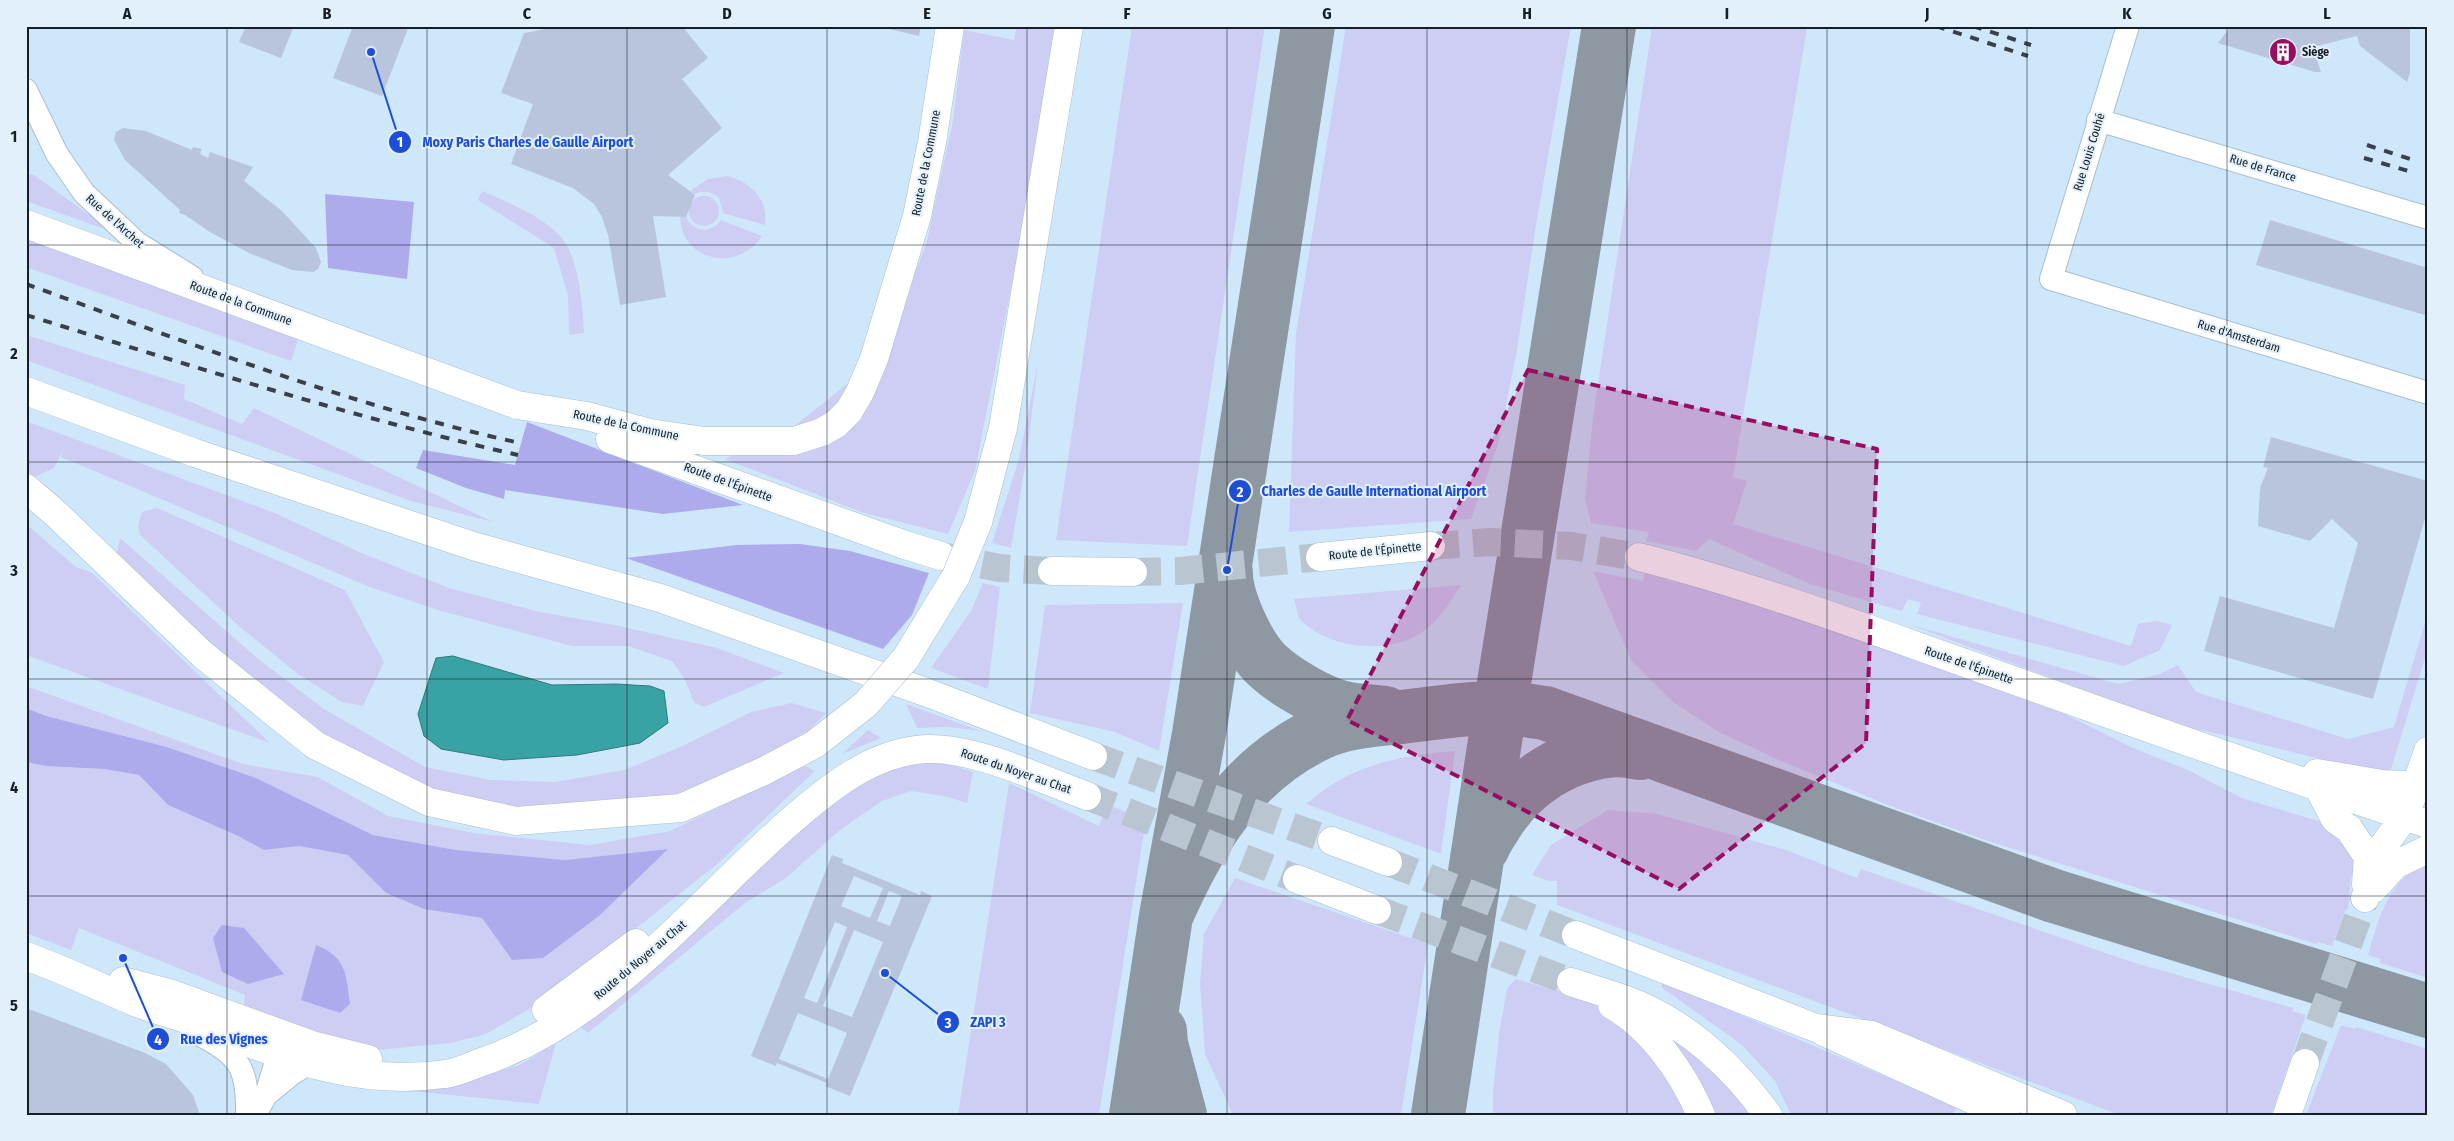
<svg xmlns="http://www.w3.org/2000/svg" width="2454" height="1141" font-family="'Fira Sans Condensed',sans-serif">
	<rect width="100%" height="100%" fill="#e2f0fc"/>
	<path fill="#cfe7fb" d="M26,26H2428V1115H26Z"/>
	<path fill="#cecef5" d="M1017,26H1055L1015,268L975,471L948,534L864,513L725,459L788,431L856,377L896,320L926,245L953,121L964,30L1014,40Z
		M1132,26H1265L1187,546L1056,540Z
		M1346,26H1571L1536,225L1516,356L1498,445L1471,519L1289,532L1296,334Z
		M1652,26L1807,28L1733,477L1747,481L1733,524L2131,646L2138,624L2156,621L2172,625L2160,650L2124,666L1917,614L1921,603L1908,599L1902,611L1810,584L1709,539L1696,551L1646,541L1649,532L1591,523L1585,499L1593,417Z
		M26,173L34,175L113,232L26,201Z
		M727,176C750,181 769,200 765,225L723,213L719,198C712,191 703,190 694,194L690,191L708,179Z
		M482,191C509,203 541,215 561,237C579,257 583,307 584,333L569,335L568,296L554,248L478,200Z
		M689 211a15 15 0 1 1 30 0a15 15 0 1 1-30 0Z
		M680,217H686C694,233 711,234 721,220L762,236C739,272 682,263 680,217Z
		M26,236L299,337L291,361L26,267Z
		M26,335L185,385L184,399L242,424L254,408L493,522L411,501L26,360Z
		M1038,363L1026,461L1011,548L992,543L1019,459Z
		M26,421L275,513L357,551L449,588L540,612L614,625L717,648L784,673L704,707L694,702L684,678L672,661L628,646H572L438,610L370,587L61,457L64,448L54,468L34,477L26,471Z
		M157,508L345,590L384,662L363,706L342,702L298,674L240,627L140,535L138,525L142,512Z
		M26,524L76,567L91,572L270,743L26,655Z
		M120,538L257,658L324,709L425,767L491,780L555,782L624,770L678,748L751,712L792,703L826,713L810,729L769,756L728,776L678,794L591,811L526,810L456,796L405,782L325,741L280,706L116,558Z
		M1593,571L1643,581L1645,572L1675,583L1697,581L2045,704L2133,748L2188,770L2242,798L2332,825L2358,862L2351,878L2348,908L2345,911L2332,946L2318,942L2316,944L1985,840L1888,805L1779,760L1719,732L1673,702L1631,660Z
		M983,583L1000,587L988,689L931,668L971,611Z
		M1461,585C1449,605 1434,628 1412,638C1381,652 1338,648 1310,628C1308,626 1303,623 1301,621C1297,616 1296,605 1294,599Z
		M1183,603L1159,751L1115,732L1030,713L1045,605Z
		M2428,612V648L2389,776L2223,735L2176,725L1908,624L2118,684L2160,674L2178,665L2196,692L2348,739L2394,727Z
		M26,686L243,764L318,777L388,816L474,833L590,845L670,831L805,766L815,771L716,865L548,998L486,1034L451,1043L377,1050L335,1044L244,1006L245,995L79,928L71,950L26,933V762L45,766L104,769L139,775L168,805L238,836L264,850L299,846L348,855L386,893L424,909L482,918L512,960L667,849L565,860L456,850L373,835L256,778L167,747L46,716L26,708Z
		M906,704L981,731L948,727L917,728Z
		M868,730L881,738L842,754Z
		M1455,751L1441,854L1306,804C1316,796 1327,787 1338,781C1372,761 1415,754 1455,751Z
		M939,761L973,772L967,803L948,797L911,791L882,801L840,830L786,878L745,903L588,1033L579,1026L843,790L877,769Z
		M1009,783L1099,826L1107,804L1146,820L1099,1115H958Z
		M1608,810L1657,814L1786,850L1857,878L1861,869L2132,962L2293,1008L2292,1011L2306,1015L2271,1115H2120L1557,905V881H1549L1532,875L1551,845Z
		M2428,864V978L2380,963L2381,959L2368,955C2378,921 2389,875 2428,864Z
		M1235,878L1428,944L1401,1115H1233L1205,1054L1200,984L1204,934Z
		M1515,979L1584,998L1628,1027L1670,1073L1690,1115H1493V1092L1499,1034L1507,989Z
		M1663,982L1701,998L1957,1107L1952,1115H1791L1775,1081L1742,1045L1661,987Z
		M1653,1021L1675,1031L1757,1115H1714L1695,1073Z
		M2341,1025L2355,1029L2356,1027L2428,1049V1115H2306Z
		M556,1043L539,1104L390,1089L467,1079L520,1065Z"/>
	<path fill="#adabec" d="M325,194L414,202L407,279L328,268Z
		M527,422L743,505L663,514L505,490L504,499L466,488L416,468L423,450L515,465Z
		M800,544L850,551L929,573L912,615L883,649L626,558L737,545Z
		M26,708L46,716L167,747L256,778L373,835L456,850L565,860L668,849L599,916L543,958L512,960L482,918L424,909L386,893L348,855L299,846L264,850L238,836L168,805L139,775L104,769L45,766L26,762Z
		M222,925L244,928L284,974L248,984L222,972L213,938Z
		M316,945C347,957 346,975 350,1004L340,1013L301,1000Z"/>
	<path fill="#39a2a4" stroke="#2e7b7e" d="M453,656L552,685L616,684L650,686L664,691L668,723L640,743L577,755L504,760L441,749L424,736L418,714L436,658Z"/>
	<g fill="none" stroke-linecap="round" stroke-linejoin="round">
		<path stroke="#8d98a2" stroke-width="54" d="M1226,573C1226,599 1248,647 1267,665C1284,681 1318,701 1340,707C1354,711 1371,711 1385,713
			M1483,847C1486,839 1492,831 1496,824C1522,782 1567,753 1617,750C1625,750 1633,752 1640,753
			M1166,916C1200,839 1241,770 1320,733C1348,720 1380,720 1409,716C1439,713 1469,707 1500,708C1514,708 1530,711 1545,713L2054,896L2428,1011
			M1160,1031L1161,1044L1180,1115
			M1136,1115L1166,916L1199,734L1308,26
			M1438,1115L1500,708L1609,26"/>
	</g>
	<path fill="#b8c5dd" fill-rule="evenodd" d="M246,26H294L281,58L239,42Z
		M353,26H409L382,96L333,78Z
		M562,26H682L708,58L682,79L722,128L668,175L695,195L686,217L653,216L666,297L620,305L608,235L602,217L594,204L573,188L511,164L533,104L501,93L524,33Z
		M876,26H921L919,36Z
		M2231,26H2410V72L2407,82L2360,46L2357,36L2313,47L2321,72H2315L2218,43Z
		M123,128L146,131L192,150L193,147L202,149L200,154L208,158L210,152L253,167L244,181L282,211L316,248L321,262L318,269L313,272L292,270L249,253L210,232L185,215L179,213L180,210L125,160L114,140L116,132Z
		M2270,220L2428,268V316L2256,265Z
		M2271,437L2428,481V508L2373,699L2204,651L2220,596L2334,628L2358,543L2332,519L2310,541L2258,526L2260,488L2268,468L2263,467Z
		M832,855L843,859L842,863L920,895L921,891L932,896L850,1096L825,1086L827,1083L777,1063L776,1066L751,1056ZM854,876L883,888L870,918L841,906ZM889,891L902,896L890,926L877,921ZM835,922L847,927L817,1003L804,998ZM854,930L883,942L852,1017L823,1006ZM798,1013L847,1033L828,1079L779,1059Z
		M26,1008L145,1053L166,1064L193,1095L200,1115H26Z"/>
	<g fill="none" stroke-linecap="round" stroke-linejoin="round">
		<path stroke="#b9c6d1" stroke-width="28" stroke-dasharray="28 14" stroke-linecap="butt" d="M1431,546L1490,542L1571,546L1639,557
			M941,556L999,568L1052,571
			M1133,572L1180,571L1320,557
			M1087,796L1297,879
			M1377,910L1571,982
			M2305,1063L2365,898"/>
		<path stroke="#b9c6d1" stroke-width="28" stroke-dasharray="28 14" stroke-linecap="butt" d="M1093,756L1332,841
			M1388,862L1576,935"/>
		<g stroke="#a7bed0" stroke-width="24">
			<path id="street" d="M2128,26L2051,279L2428,393
				M26,90L57,154L84,193L137,243L192,277
				M2098,120L2428,218
				M198,1034C240,1055 248,1068 247,1115
				M266,1095L293,1073L308,1064
				M255,1115L266,1095L278,1055L272,1040"/>
		</g>
		<g stroke="#a7bed0" stroke-width="29">
			<path id="secondary" d="M26,224L517,405L587,416L650,433L704,441H794L822,432L836,424L849,411L860,392L874,359L917,216L932,142L950,26
				M610,439L905,545L941,556
				M26,488L55,513L203,655L315,745L429,802L516,821L681,808L764,771L815,744
				M978,522L1003,428L1069,26
				M1320,557L1431,546
				M1639,557C1750,585 1857,625 1965,663C2119,718 2273,773 2428,824
				M1052,571L1133,572
				M906,658L956,576
				M2317,773L2382,784L2428,786
				M2318,787L2335,819L2349,829L2368,857L2366,884
				M1297,879L1377,910
				M2373,889L2395,865L2428,849
				M2365,898L2384,845L2405,816L2428,751
				M26,956C64,970 100,987 137,1003C158,1011 179,1016 200,1024C283,1056 353,1087 445,1074C456,1073 468,1067 479,1063C601,1023 693,908 786,825C826,790 871,752 926,749C975,747 1040,779 1087,796
				M123,981L169,993L312,1045L368,1059
				M1571,982C1594,990 1619,996 1641,1006C1694,1030 1734,1068 1768,1115
				M1612,1005C1652,1028 1683,1073 1701,1115
				M546,1010L636,943
				M1824,1032L2006,1115
				M2287,1115L2305,1063"/>
		</g>
		<g stroke="#a7bed0" stroke-width="29">
			<path id="primary" d="M26,391L195,453L473,546L660,598L928,693L1093,756
				M1332,841L1388,862
				M1576,935L1816,1028L1871,1035L2063,1115"/>
		</g>
		<use href="#street" stroke="#fff" stroke-width="22"/>
		<use href="#secondary" stroke="#fff" stroke-width="28"/>
		<use href="#primary" stroke="#fff" stroke-width="28"/>
		<path stroke="#384149" stroke-width="4" stroke-dasharray="9 9" stroke-linecap="butt" d="M1936,26L2028,56
			M1973,26L2031,45
			M2367,145L2416,161
			M2364,158L2412,172
			M26,284C189,343 351,406 520,443
			M26,315C189,365 351,417 518,455"/>
		<g stroke="#a7bed0" stroke-width="29" stroke-linecap="butt">
			<path id="secondary-bridge" d="M956,576L978,522
				M815,744L866,704L906,658"/>
		</g>
		<use href="#secondary-bridge" stroke="#fff" stroke-width="28"/>
	</g>
	<path fill="#980d61" fill-opacity="0.2" stroke="#980d61" stroke-width="4" stroke-dasharray="10 6" stroke-linejoin="round" d="M1528,370L1877,449L1866,743L1679,889L1347,720Z"/>
	<path fill="none" stroke="#161f26" stroke-width="1" stroke-opacity="0.55" d="M227,26V1115M427,26V1115M627,26V1115M827,26V1115M1027,26V1115M1227,26V1115M1427,26V1115M1627,26V1115M1827,26V1115M2027,26V1115M2227,26V1115M26,245H2428M26,462H2428M26,679H2428M26,896H2428"/>
	<defs>
		<g id="building-disc" transform="scale(1.4375)"><circle r="9.5" fill="#980d61" stroke="#e2f0fc"/><path d="M-4-6H4V6H1V3H-1V6H-4ZM-2.5-4.3h1.7v1.8h-1.7ZM.8-4.3h1.7v1.8H.8ZM-2.5-1h1.7V.8h-1.7ZM.8-1h1.7V.8H.8Z" fill="#fff"/></g>
	</defs>
	<g fill-rule="evenodd">
		<use href="#building-disc" x="2283" y="52"/>
	</g>
	<g text-anchor="middle" dominant-baseline="central" stroke-width="4" stroke-linejoin="round" paint-order="stroke">
		<g font-size="12" font-weight="bold" fill="#161f26" stroke="#e2f0fc" text-anchor="start">
			<text x="2302" y="52">Siège</text>
		</g>
		<g font-size="12" fill="#161f26" stroke="#e2f0fc">
			<text transform="translate(2089 152) rotate(-73)">Rue Louis Couhé</text>
			<text transform="translate(926 163) rotate(-79)">Route de la Commune</text>
			<text transform="translate(2263 168) rotate(17)">Rue de France</text>
			<text transform="translate(115 221) rotate(42)">Rue de l'Archet</text>
			<text transform="translate(241 303) rotate(20)">Route de la Commune</text>
			<text transform="translate(2239 336) rotate(17)">Rue d'Amsterdam</text>
			<text transform="translate(626 425) rotate(12)">Route de la Commune</text>
			<text transform="translate(728 482) rotate(20)">Route de l'Épinette</text>
			<text transform="translate(1375 551) rotate(-6)">Route de l'Épinette</text>
			<text transform="translate(1969 665) rotate(19)">Route de l'Épinette</text>
			<text transform="translate(1016 771) rotate(19)">Route du Noyer au Chat</text>
			<text transform="translate(640 960) rotate(-40)">Route du Noyer au Chat</text>
		</g>
	</g>
	<path fill="none" stroke="#1d4ed8" stroke-width="2" d="M371 52L400 142M1227 570L1240 491M885 973L948 1022M123 958L158 1039"/>
	<g fill="#1d4ed8" stroke="#e2f0fc" stroke-width="2">
		<circle cx="371" cy="52" r="5"/>
		<circle cx="1227" cy="570" r="5"/>
		<circle cx="885" cy="973" r="5"/>
		<circle cx="123" cy="958" r="5"/>
		<circle cx="400" cy="142" r="12"/>
		<circle cx="1240" cy="491" r="12"/>
		<circle cx="948" cy="1022" r="12"/>
		<circle cx="158" cy="1039" r="12"/>
	</g>
	<g font-size="15" text-anchor="middle" font-weight="bold" fill="#fff">
		<text x="400" y="147">1</text>
		<text x="1240" y="497">2</text>
		<text x="948" y="1028">3</text>
		<text x="158" y="1045">4</text>
	</g>
	<g font-size="14" text-anchor="middle" font-weight="bold" fill="#1d4ed8" stroke="#e2f0fc" stroke-width="4" stroke-linejoin="round" paint-order="stroke">
		<text x="528" y="147">Moxy Paris Charles de Gaulle Airport</text>
		<text x="1374" y="496">Charles de Gaulle International Airport</text>
		<text x="988" y="1027">ZAPI 3</text>
		<text x="224" y="1044">Rue des Vignes</text>
	</g>
	<rect width="2454" height="1141" fill="none" stroke="#e2f0fc" stroke-width="55"/>
	<rect x="28" y="28" width="2398" height="1086" fill="none" stroke="#161f26" stroke-width="2"/>
	<g font-size="16" text-anchor="middle" font-weight="bold" fill="#161f26">
		<text x="127" y="19">A</text>
		<text x="327" y="19">B</text>
		<text x="527" y="19">C</text>
		<text x="727" y="19">D</text>
		<text x="927" y="19">E</text>
		<text x="1127" y="19">F</text>
		<text x="1327" y="19">G</text>
		<text x="1527" y="19">H</text>
		<text x="1727" y="19">I</text>
		<text x="1927" y="19">J</text>
		<text x="2127" y="19">K</text>
		<text x="2327" y="19">L</text>
		<text x="14" y="142">1</text>
		<text x="14" y="359">2</text>
		<text x="14" y="576">3</text>
		<text x="14" y="793">4</text>
		<text x="14" y="1011">5</text>
	</g>
</svg>
